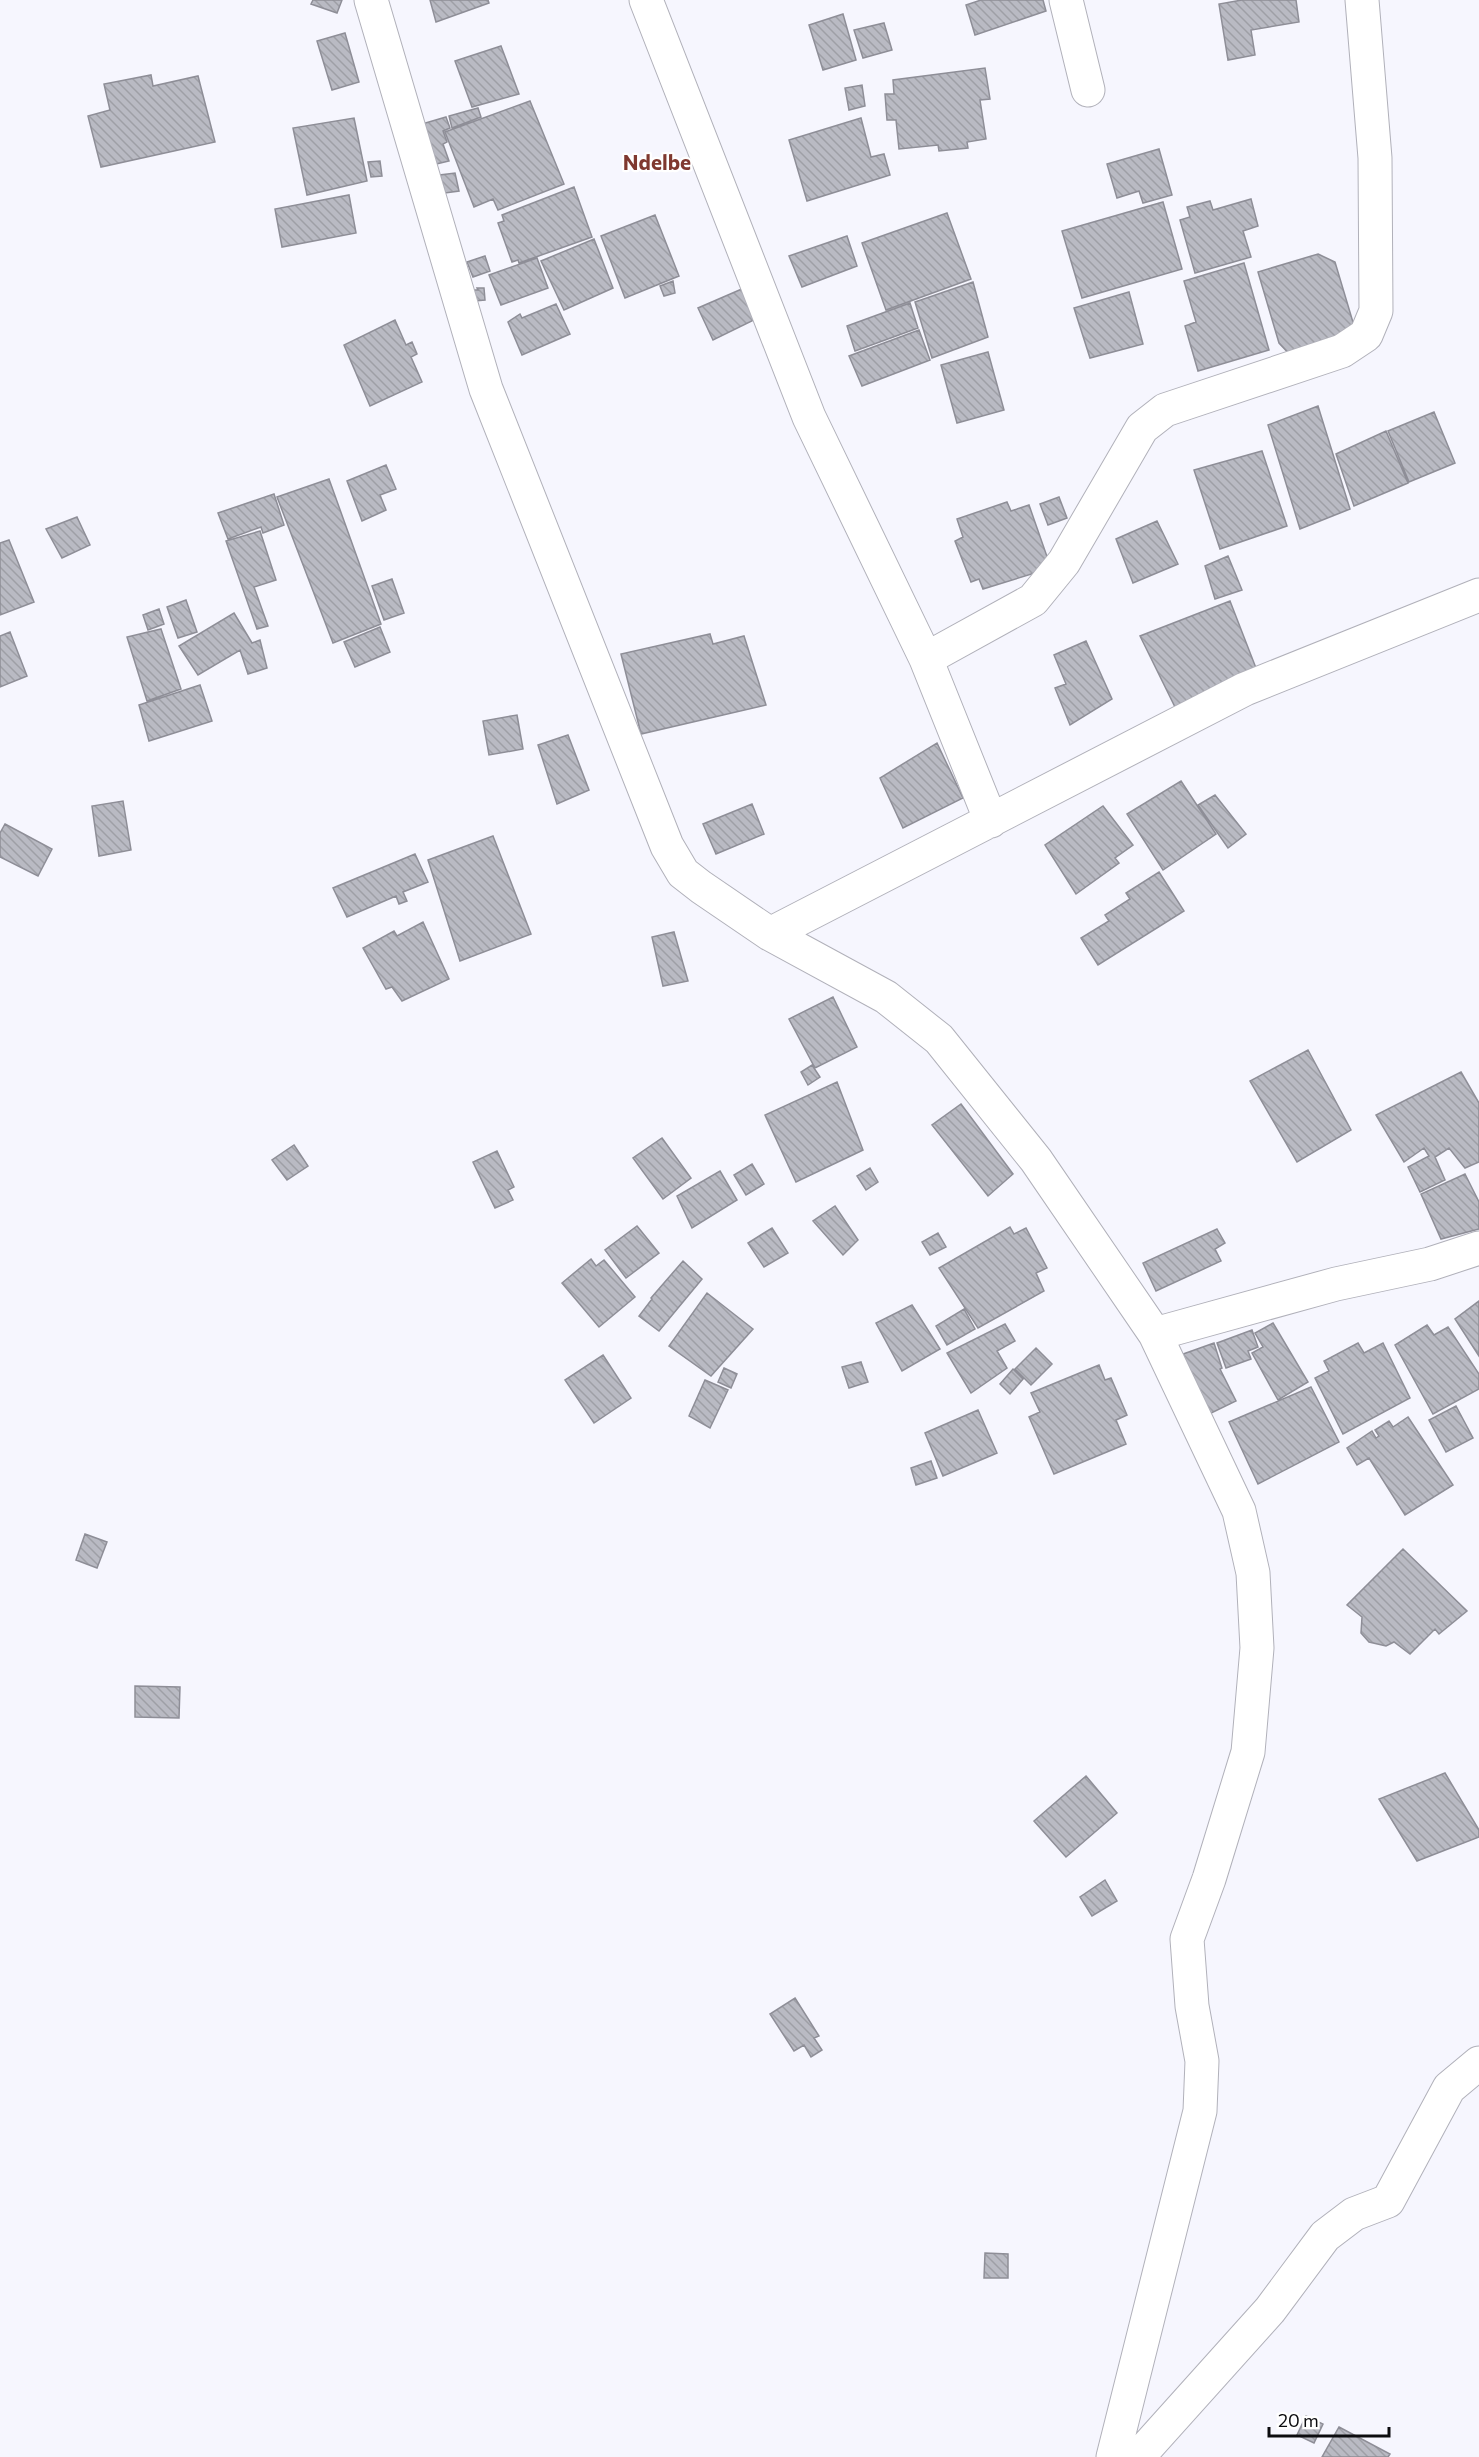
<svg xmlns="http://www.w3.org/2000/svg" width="1479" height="2457" font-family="Commissioner,sans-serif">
	<defs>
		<pattern id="building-back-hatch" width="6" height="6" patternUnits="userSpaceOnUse" patternTransform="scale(1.5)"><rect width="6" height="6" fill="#b9bac3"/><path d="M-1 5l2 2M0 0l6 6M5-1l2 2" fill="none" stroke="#9e9fa6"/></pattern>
	</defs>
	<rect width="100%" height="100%" fill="#f6f6fe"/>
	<path fill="url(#building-back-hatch)" stroke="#8e8e97" stroke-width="1.5" d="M313,0H342L337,13L311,4Z
		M430,0H488L489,3L436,22Z
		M981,0H1043L1046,11L975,35L966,5Z
		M1242,0H1296L1299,22L1251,30L1255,55L1228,60L1219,4Z
		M843,14L856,60L823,70L809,25Z
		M884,23L892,50L863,58L854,30Z
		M345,33L359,82L332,90L317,41Z
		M501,46L519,94L472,107L455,61Z
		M985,68L990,99L980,100L986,139L967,142L968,148L939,151L938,145L899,149L896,120H887L885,94H894L893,80Z
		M151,75L153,86L198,76L215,142L101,167L88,116L110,110L104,84Z
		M862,85L865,106L849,110L845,88Z
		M530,101L564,184L498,210L493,199L474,207L445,132Z
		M478,108L481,117L452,128L449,116Z
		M446,117L450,128L443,131L447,142L443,144L449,161L436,164L422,124Z
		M354,118L367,181L307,195L293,128Z
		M861,118L871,157L884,154L890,175L807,201L789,140Z
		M1159,149L1172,195L1143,203L1139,191L1117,198L1107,164Z
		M380,161L382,176L371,177L368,162Z
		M455,173L459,191L445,193L440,175Z
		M574,187L592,237L519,263L518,260L512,262L498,223L504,221L502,215Z
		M349,195L356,233L282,247L275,209Z
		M1251,199L1258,226L1243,231L1251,257L1195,273L1180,220L1190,217L1187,207L1210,201L1213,210Z
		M1163,202L1182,269L1082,298L1062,231Z
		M947,213L971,279L886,310L862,243Z
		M655,215L679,276L625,298L601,236Z
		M847,236L857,266L802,287L789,256Z
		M594,239L613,288L564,310L541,261Z
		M1318,254L1335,262L1358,339L1292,357L1279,343L1258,272Z
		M485,256L490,271L473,277L467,262Z
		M537,258L548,288L501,305L489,275Z
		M1244,263L1269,350L1198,371L1185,326L1196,322L1184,281Z
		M673,281L675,293L664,296L660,286Z
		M973,282L988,337L932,358L915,302Z
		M477,288H484L485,300L475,301L474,290H478Z
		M744,288L758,318L713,340L698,308Z
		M1129,292L1143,344L1090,358L1074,308Z
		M910,303L918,328L855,351L847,326Z
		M556,304L570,334L522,355L508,322L520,314L522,318Z
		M395,320L406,345L412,342L417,354L411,357L422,382L370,406L344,345Z
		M919,330L930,360L862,386L849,356Z
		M988,352L1004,410L957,423L941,365Z
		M1318,406L1350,509L1300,529L1268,425Z
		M1434,412L1455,463L1409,482L1388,431Z
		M1386,431L1408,483L1354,506L1336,454Z
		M1262,451L1287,526L1220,549L1194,470Z
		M386,465L396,489L380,495L386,510L362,521L347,481Z
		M329,479L381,624L333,643L277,497Z
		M274,494L284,525L263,533L261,527L228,539L218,513Z
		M1059,497L1067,518L1048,525L1040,504Z
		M1007,502L1011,511L1029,505L1051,568L983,589L979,579L971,582L955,541L963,537L957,519Z
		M77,517L90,545L62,558L46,529Z
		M1157,521L1178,564L1133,583L1116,539Z
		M260,531L276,580L254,587L268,626L257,629L226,541Z
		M9,540L34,602L0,615V543Z
		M1228,556L1242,590L1215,599L1205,566Z
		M392,579L404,613L384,620L372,586Z
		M186,600L197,632L178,638L167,607Z
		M1230,601L1256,668L1175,707L1140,636Z
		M159,609L164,624L148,630L143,615Z
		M234,613L252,643L260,640L267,668L248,674L240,650L198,675L179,646Z
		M380,627L390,652L355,667L344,642Z
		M161,629L181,689L147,701L127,637Z
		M10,632L27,676L0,687V636Z
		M710,634L713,644L744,636L766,705L641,734L621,654Z
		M1086,641L1112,699L1070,725L1055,688L1066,684L1054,655Z
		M200,685L212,721L149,741L139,705Z
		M517,715L523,749L489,755L483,721Z
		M568,735L589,790L557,804L538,745Z
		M937,743L963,798L903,828L880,778Z
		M1181,781L1216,834L1163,870L1127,814Z
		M1215,795L1246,834L1228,848L1198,805Z
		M123,801L131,850L99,856L92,806Z
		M752,804L764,834L716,854L703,824Z
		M1103,806L1133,845L1115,858L1119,863L1076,894L1045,845Z
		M5,824L52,849L38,876L0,857V833Z
		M493,836L531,934L460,961L428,860Z
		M415,854L428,882L403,892L407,901L399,904L396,896L347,917L333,888Z
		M1159,872L1184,911L1098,965L1081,938L1109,921L1105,915L1130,899L1126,893Z
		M423,922L449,979L402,1001L392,987L386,989L363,948L394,931L397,936Z
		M674,932L688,981L663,986L652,937Z
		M833,997L857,1047L815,1068L789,1019Z
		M1308,1050L1351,1130L1297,1162L1250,1081Z
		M812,1065L820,1077L808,1085L801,1072Z
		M1461,1072L1479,1103V1162L1465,1168L1449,1148L1435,1157L1445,1180L1420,1192L1408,1167L1429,1156L1424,1148L1404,1162L1376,1115Z
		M837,1082L863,1150L796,1182L765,1115Z
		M961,1104L1013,1174L988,1196L932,1125Z
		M662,1138L691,1178L663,1199L633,1158Z
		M294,1145L308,1166L287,1180L272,1160Z
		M497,1151L514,1187L508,1190L513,1200L495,1208L473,1162Z
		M752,1164L764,1184L746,1195L734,1175Z
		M870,1168L878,1182L866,1190L857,1176Z
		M720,1171L737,1200L692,1228L677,1196Z
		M1465,1174L1479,1202V1229L1441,1239L1421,1194Z
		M835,1206L858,1240L843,1255L813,1221Z
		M637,1226L659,1253L626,1278L605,1250Z
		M1010,1227L1014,1234L1026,1228L1047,1268L1036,1273L1044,1291L978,1328L939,1268Z
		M772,1228L788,1253L764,1267L748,1243Z
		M1217,1229L1225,1243L1215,1249L1221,1261L1156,1291L1143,1263Z
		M938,1233L946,1247L930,1255L922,1242Z
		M591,1259L596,1266L604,1260L635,1297L599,1327L562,1283Z
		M683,1261L702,1279L659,1331L639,1316L652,1299L651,1298Z
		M707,1293L753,1329L711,1376L669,1346Z
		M1479,1301V1356L1455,1319Z
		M912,1305L940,1349L902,1371L876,1323Z
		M964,1309L975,1329L947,1345L936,1326Z
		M1273,1323L1308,1382L1278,1400L1252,1353L1263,1347L1255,1333Z
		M1005,1324L1015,1341L997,1351L1007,1368L971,1393L947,1353Z
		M1427,1325L1434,1335L1448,1327L1479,1374V1389L1433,1414L1395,1345Z
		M1252,1330L1258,1347L1248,1351L1251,1359L1226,1368L1217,1343Z
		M1214,1343L1222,1368L1220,1369L1236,1401L1201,1418L1172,1358Z
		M1358,1343L1364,1353L1383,1343L1410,1398L1343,1434L1315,1378L1329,1371L1324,1361Z
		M1036,1348L1052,1364L1031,1385L1015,1369Z
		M603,1355L631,1398L594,1423L565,1380Z
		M861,1362L868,1382L849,1388L842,1367Z
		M1099,1365L1105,1380L1111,1378L1127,1415L1116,1420L1126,1444L1054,1474L1029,1417L1040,1412L1031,1393Z
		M724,1368L737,1374L731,1388L718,1382Z
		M1013,1369L1023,1379L1010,1394L1000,1384Z
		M705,1380L728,1390L710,1428L689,1416Z
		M1311,1387L1339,1442L1258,1484L1229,1422Z
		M1456,1406L1473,1438L1446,1452L1429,1420Z
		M978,1410L997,1453L943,1476L925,1433Z
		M1408,1417L1453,1485L1405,1515L1369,1458L1357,1465L1347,1448L1372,1431L1376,1438L1379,1436L1375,1430L1389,1421L1393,1427Z
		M931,1461L937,1478L916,1485L911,1468Z
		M85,1534L107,1542L97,1568L76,1560Z
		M1403,1549L1467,1611L1439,1634L1435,1629L1410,1654L1394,1642L1386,1646L1369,1642L1361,1633L1362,1617L1347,1605Z
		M135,1686L180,1687L179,1718L135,1717Z
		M1445,1773L1479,1830V1837L1417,1861L1379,1799Z
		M1086,1776L1117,1813L1066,1857L1034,1821Z
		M1105,1880L1117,1901L1092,1916L1080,1897Z
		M795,1998L819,2036L814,2038L822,2050L811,2057L804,2045L794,2051L770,2014Z
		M985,2253L1008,2254V2278H984Z
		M1306,2416L1323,2424L1314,2443L1297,2435Z
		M1339,2427L1390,2454L1388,2457H1322Z"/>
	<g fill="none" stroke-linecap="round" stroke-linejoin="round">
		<g stroke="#b1b1ba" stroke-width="35">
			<path id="minor" d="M371,0L486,389L667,846L683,873L701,887L770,934L886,997L939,1039L1036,1160L1155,1334L1239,1511L1253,1573L1257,1648L1248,1752L1209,1879L1187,1939L1192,2006L1202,2061L1200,2111L1113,2457
				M646,0L809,417L926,659L991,821
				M1066,0L1088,90
				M926,659L1033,600L1064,562L1142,428L1165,410L1342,351L1366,335L1376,311L1375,158L1362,0
				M770,934L1245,689L1479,595
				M1155,1334L1336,1284L1430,1264L1479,1248
				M1138,2457L1270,2310L1325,2236L1354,2214L1388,2201L1449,2088L1479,2063"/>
		</g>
		<use href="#minor" stroke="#fff" stroke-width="33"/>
	</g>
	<g text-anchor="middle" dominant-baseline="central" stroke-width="4.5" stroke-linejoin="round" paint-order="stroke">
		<g font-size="21" font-weight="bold" fill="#7f382f" stroke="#fff">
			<text x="657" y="161">Ndelbe</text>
		</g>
	</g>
	<path d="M1269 2427v9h120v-9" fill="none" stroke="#0c0c0f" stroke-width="3"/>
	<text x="1278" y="2427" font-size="18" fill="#0c0c0f" stroke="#ffffff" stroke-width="4.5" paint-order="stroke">20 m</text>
</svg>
